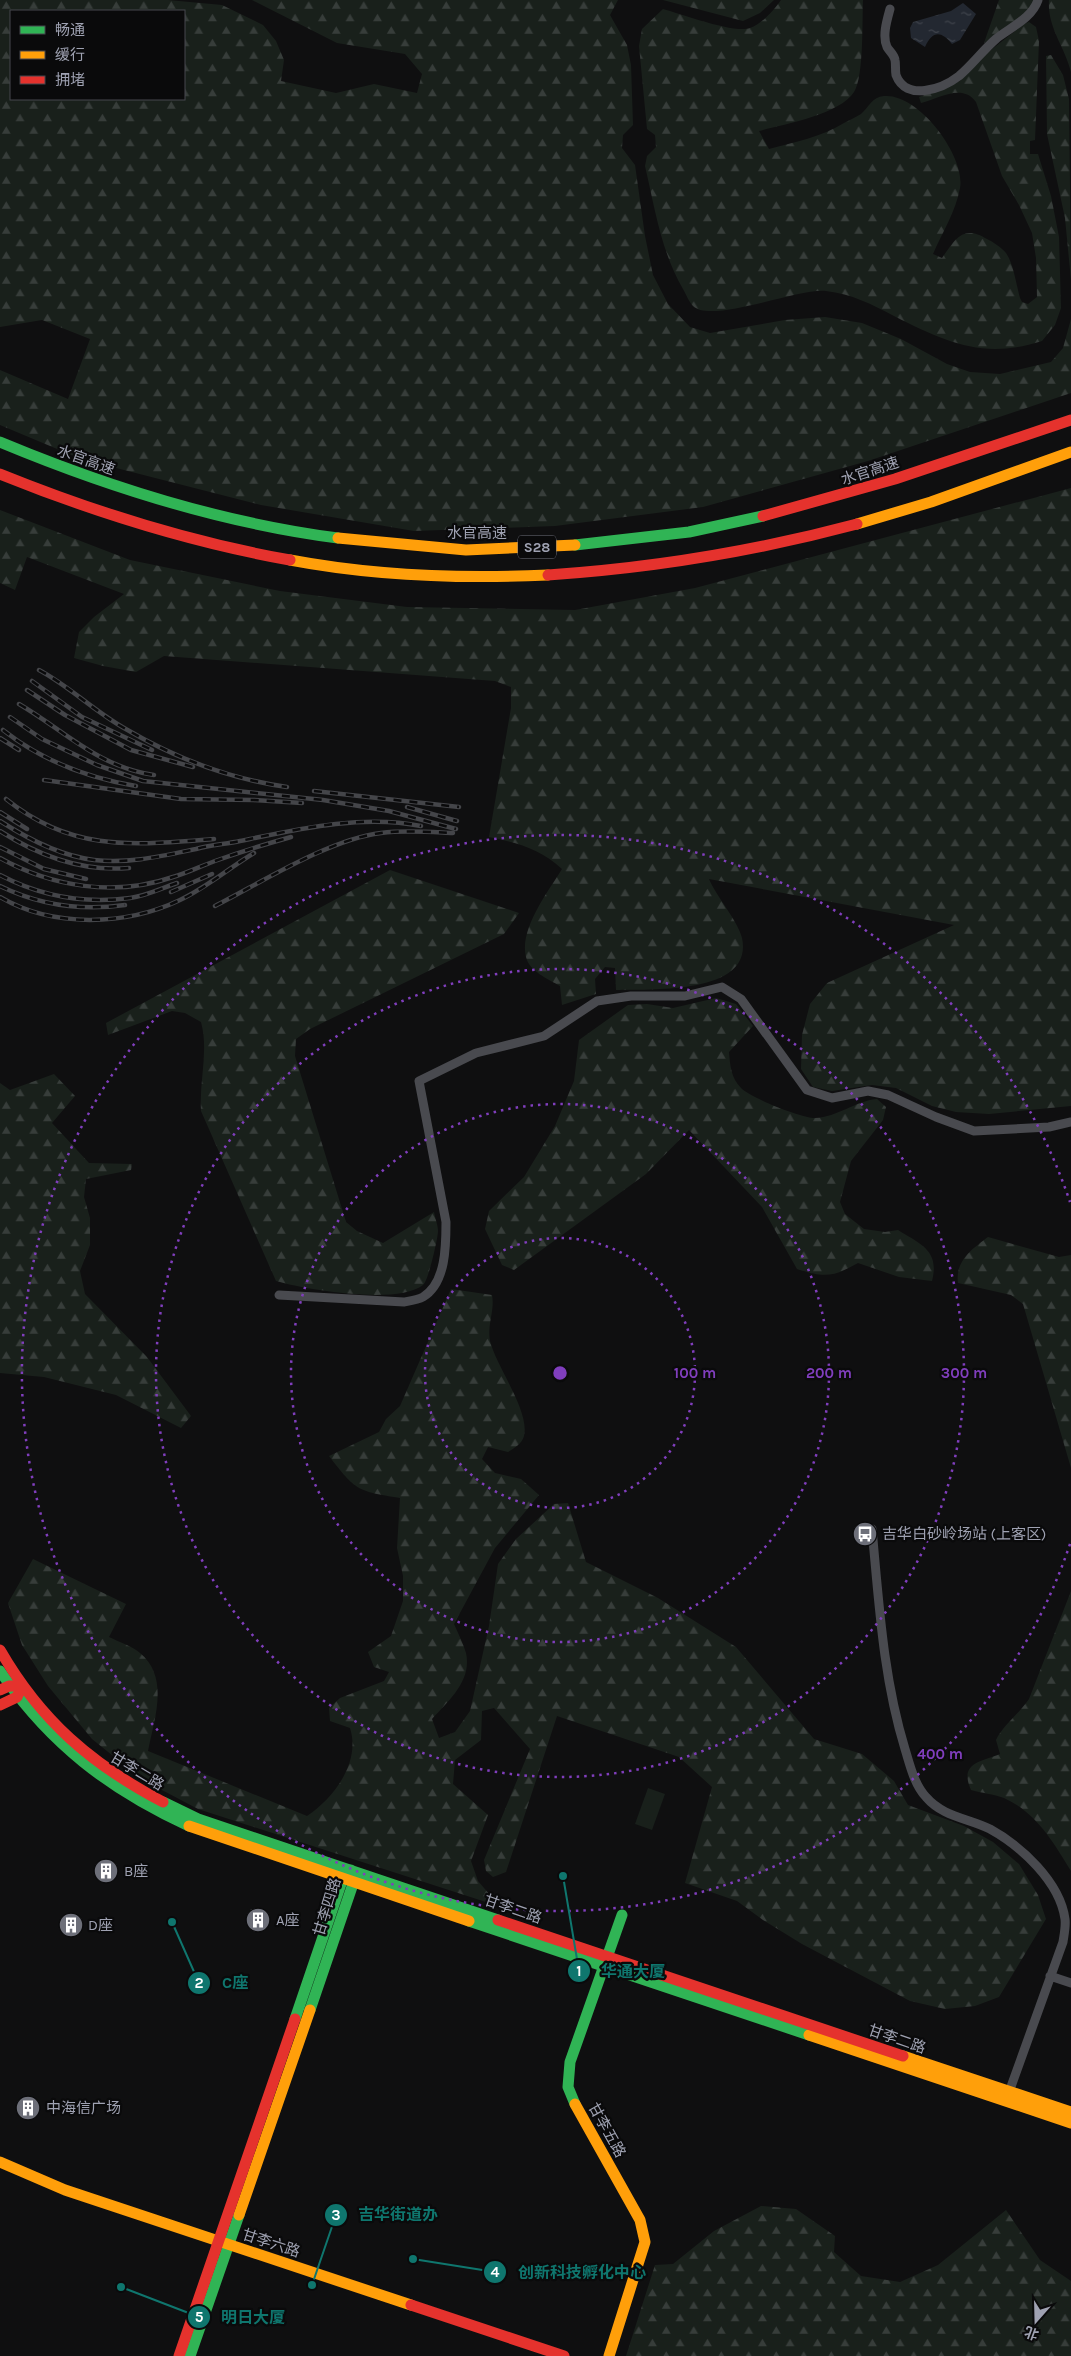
<svg xmlns="http://www.w3.org/2000/svg" width="1071" height="2356" font-family="Karla,'Noto Sans SC',sans-serif">
	<defs>
		<pattern id="forest-firs" width="22" height="20" patternUnits="userSpaceOnUse" patternTransform="scale(1.25)"><rect width="22" height="20" fill="#19201b"/><path d="M5 1l3.5 6h-7zM16 11l3.5 6h-7z" fill="#373d3a"/></pattern>
		<pattern id="water-ripples" width="26" height="14" patternUnits="userSpaceOnUse" patternTransform="scale(1.25)"><rect width="26" height="14" fill="#232831"/><path d="M2 4q2-2 4 0t4 0M15 11q2-2 4 0t4 0" fill="none" stroke="#40444c"/></pattern>
	</defs>
	<rect width="100%" height="100%" fill="#0f0f10"/>
	<path fill="url(#forest-firs)" fill-rule="evenodd" d="M0,0H168L222,5L263,25L276,41L284,60L281,81L336,93L374,84L417,93L422,74L405,54L337,43L252,0H618L610,15L627,45L631,65L633,125L623,135L622,148L635,165L645,236L653,275L668,304L690,327L710,333L785,320L825,317L862,323L901,339L947,364L970,372L1000,374L1051,362L1063,348L1071,319V393L868,461L703,507L555,526L414,531L261,505L81,459L0,425V370L68,399L90,339L42,320L0,327ZM11,11H184V99H11Z
		M663,0H774L760,13L743,21Z
		M781,0H863C862,20 864,77 854,92C839,115 784,124 759,131L769,149C794,142 822,137 844,123C850,120 856,117 861,114C869,107 872,97 884,96C919,93 966,157 960,188C956,211 942,233 933,254L942,258C955,239 963,224 987,239C993,242 1001,247 1006,253C1014,265 1016,284 1020,298L1022,302L1028,304L1037,297L1036,258L1032,233L1019,205L1002,176L976,102C963,83 939,98 921,103L919,97L960,81L973,64L1024,24L1029,22L1036,27L1039,41L1035,140L1030,141V154H1038L1051,196L1059,237L1061,308L1055,325L1042,341C983,360 946,342 894,316C871,304 852,294 826,291C798,288 711,324 693,306C689,302 686,294 683,289C661,251 655,209 645,166L647,156L656,147L655,135L647,129L639,46L642,29L663,9C681,14 735,34 750,28C762,24 774,10 781,0Z
		M999,0H1036C1026,18 1001,31 984,43Z
		M1049,0H1071V72C1065,47 1047,27 1049,0Z
		M1051,55L1063,75L1069,99L1071,280L1065,218L1047,134L1046,56Z
		M1071,488V1106L989,1114L956,1112L932,1106L896,1088L872,1085L832,1091L813,1087L801,1069L802,1035L810,1004L827,983L954,925L709,879C716,896 738,921 742,938C754,995 651,989 616,990L615,968L605,967L595,979L596,994L562,1005L560,986C548,979 529,971 526,957C519,929 548,892 562,869C540,849 518,843 489,837L511,708V687L495,681L164,656L136,672L103,666L74,658L79,632L94,617L124,594L27,557L15,590L0,583V510L130,560L280,591L407,607L575,610L695,588Z
		M390,870L519,913L504,934L310,1029L296,1039L295,1056L346,1222L357,1231L383,1243L434,1212C435,1218 438,1225 438,1231C438,1238 428,1282 423,1285C398,1305 307,1290 276,1281L201,1111C199,1081 209,1051 201,1022L185,1013L172,1011L108,1035L106,1023Z
		M716,998L736,1004L753,1026L729,1052C730,1065 731,1078 741,1088C751,1098 801,1118 815,1118C838,1117 855,1101 877,1099L886,1107L883,1120L851,1161L840,1202L845,1214L864,1229L885,1232L898,1230C920,1244 940,1250 932,1281L899,1277L858,1263C833,1277 825,1278 797,1269L762,1207L689,1130L646,1174L514,1270L502,1265L485,1229L489,1211L524,1177L555,1126L574,1081L579,1040L628,1005L647,1004L673,1008Z
		M54,1074L75,1096L52,1123L89,1163L132,1164L131,1170L86,1179L84,1197L90,1218V1245L80,1271L85,1294L147,1357L191,1416L181,1428L116,1395L44,1377L0,1373V1083L10,1090Z
		M988,1237L1059,1257L1071,1255V1468L1023,1304L1011,1295L958,1283C955,1261 972,1249 988,1237Z
		M451,1289L492,1295C495,1311 487,1324 490,1341C496,1366 530,1411 524,1436C522,1444 514,1448 508,1452L488,1447L482,1459L495,1473L521,1479L539,1495L495,1548L454,1624C458,1633 463,1643 466,1653C472,1681 449,1700 432,1719L439,1738L455,1732L470,1711L489,1626L498,1564L516,1539L554,1504L568,1503L586,1562L658,1598L736,1647L814,1739L862,1754L894,1781L908,1805L964,1826L993,1842L1019,1864L1038,1895L1046,1919L999,1997L975,2006L945,2009L910,2001L802,1944L763,1920L737,1901L685,1883L712,1787L679,1757L557,1716L506,1872L493,1877L486,1871L484,1860L530,1749L494,1708L482,1711L481,1740L455,1760L453,1784L488,1815L471,1861L478,1881L490,1895L489,1903L198,1809L143,1780L92,1739L48,1686L22,1645L8,1603L33,1559L126,1604L109,1637C119,1642 132,1646 140,1653C170,1678 154,1719 148,1751L307,1816C334,1798 361,1762 350,1728L330,1721L329,1708L340,1698L384,1681L389,1672L374,1667L368,1652L391,1636L403,1601V1576L397,1548L400,1498C357,1491 356,1491 329,1456L379,1432L386,1419L400,1406Z
		M1071,1591V1871C1053,1842 1037,1813 1004,1798C994,1794 981,1793 971,1790C959,1763 980,1762 1000,1754L996,1740C1003,1725 1019,1714 1029,1699Z
		M761,2206L796,2209L835,2236L834,2252L861,2276L900,2282L938,2265L1006,2210L1040,2260L1071,2281V2356H626L655,2265L673,2264L714,2231Z"/>
	<path fill="#19201b" d="M648,1788L665,1794L652,1830L635,1824Z"/>
	<path fill="url(#water-ripples)" d="M963,3L976,14L960,40L952,44C941,30 932,31 925,47L911,38L910,28L913,22L951,11Z"/>
	<g fill="none" stroke-linecap="round" stroke-linejoin="round">
		<path stroke="#494a4f" stroke-width="9" d="M890,9C887,20 882,36 887,47C889,51 894,54 895,60C896,64 895,70 896,75C906,102 942,89 959,76C972,65 983,50 997,38C1011,27 1032,18 1038,0
			M279,1295L404,1302C410,1301 418,1300 423,1297C446,1283 446,1246 446,1222L419,1081L476,1053L544,1036L597,1001L631,996H685L722,987L741,999L807,1090L832,1098L868,1091L888,1095L936,1117L974,1131L1049,1127L1071,1122
			M872,1529C879,1603 883,1677 905,1749C910,1765 914,1784 926,1797C943,1817 968,1818 990,1829C1021,1846 1060,1882 1065,1919C1066,1926 1064,1935 1063,1942L1008,2095
			M1050,1976L1071,1983"/>
		<path stroke="#30b455" stroke-width="11" d="M0,442C108,487 221,523 338,538
			M575,545L689,532L763,516
			M0,1671C50,1744 109,1789 189,1826
			M163,1802L198,1819L498,1920
			M469,1921L809,2035
			M295,2019L343,1878L351,1870L354,1881L310,2010
			M575,2104L568,2087L570,2062L622,1915
			M190,2356L239,2215"/>
		<path stroke="#ff9f0a" stroke-width="11" d="M857,524L931,502L1071,452
			M338,538L466,550L575,545
			M290,560C375,576 462,579 548,575
			M189,1826L469,1921
			M809,2035L1071,2123
			M903,2056L1071,2112
			M575,2104L640,2220L645,2242L609,2356
			M0,2162L65,2190L411,2305
			M239,2215L310,2010"/>
		<path stroke="#e5322d" stroke-width="11" d="M0,474C94,512 189,542 290,560
			M763,516L895,479L1071,420
			M548,575C653,568 756,551 857,524
			M0,1650C41,1721 91,1764 163,1802
			M0,1690L9,1686H22L17,1697L0,1705
			M498,1920L903,2056
			M411,2305L564,2356
			M179,2356L295,2019"/>
		<g stroke="#444549" stroke-width="4.5">
			<path id="rail" d="M39,670C69,686 94,711 124,728C173,757 230,779 287,787
				M32,681L82,717L152,750
				M27,690L65,715L131,750L193,767
				M19,704C65,731 98,767 154,775
				M10,717L42,739L97,765L143,781L323,800L389,811L456,829
				M3,730C41,760 88,778 136,786
				M0,738L19,750
				M44,780L181,799L254,800L302,803
				M314,791L459,807
				M6,799C73,853 134,845 214,839
				M407,807L457,821
				M0,812L27,829
				M0,821C28,839 61,856 94,860C129,864 162,856 196,849C210,845 226,844 240,841C298,829 363,814 421,826
				M0,831C39,856 83,872 129,868
				M0,847L44,869L86,879
				M0,858C52,887 115,897 173,877C187,873 201,866 215,861C240,852 266,844 291,837
				M0,875C40,896 84,904 130,898C146,896 162,888 177,883
				M0,886C39,905 82,911 125,905
				M171,892L212,874
				M0,897C52,928 126,926 180,900C206,888 229,868 254,853
				M215,906C262,882 330,839 381,833C405,830 430,832 453,833"/>
		</g>
		<use href="#rail" stroke="#0a0a0b" stroke-width="2.5" stroke-dasharray="8" stroke-linecap="butt"/>
	</g>
	<g fill="none" stroke="#803ebd" stroke-width="2.5" stroke-dasharray="2.5 5">
		<circle cx="560" cy="1373" r="135"/>
		<circle cx="560" cy="1373" r="269"/>
		<circle cx="560" cy="1373" r="404"/>
		<path d="M1070 1544A538 538 0 1 1 1070 1202"/>
	</g>
	<defs>
		<g id="bus-disc" transform="scale(1.25)"><circle r="9.5" fill="#6d6f79" stroke="#0a0a0b"/><path d="M-5-6H5V4H4V6H2V4H-2V6H-4V4H-5ZM-3.5-4V0h7V-4ZM-3.5 1.2v1.5H-2V1.2ZM2 1.2v1.5H3.5V1.2Z" fill="#fff"/></g>
		<g id="building-disc" transform="scale(1.25)"><circle r="9.5" fill="#6d6f79" stroke="#0a0a0b"/><path d="M-4-6H4V6H1V3H-1V6H-4ZM-2.5-4.3h1.7v1.8h-1.7ZM.8-4.3h1.7v1.8H.8ZM-2.5-1h1.7V.8h-1.7ZM.8-1h1.7V.8H.8Z" fill="#fff"/></g>
	</defs>
	<g fill-rule="evenodd">
		<use href="#bus-disc" x="865" y="1534"/>
		<use href="#building-disc" x="106" y="1871"/>
		<use href="#building-disc" x="258" y="1920"/>
		<use href="#building-disc" x="71" y="1925"/>
		<use href="#building-disc" x="28" y="2108"/>
	</g>
	<g text-anchor="middle" dominant-baseline="central" stroke-width="4.5" stroke-linejoin="round" paint-order="stroke">
		<rect fill="#0a0a0b" stroke="#727480" stroke-width="1" x="518" y="535.5" width="38" height="23" rx="4"/>
		<g font-size="14" font-weight="bold" fill="#9fa2b2">
			<text x="537" y="547">S28</text>
		</g>
		<g font-size="15" fill="#9fa2b2" stroke="#0a0a0b">
			<text transform="translate(86 460) rotate(20)">水官高速</text>
			<text transform="translate(870 471) rotate(-18)">水官高速</text>
			<text x="477" y="533">水官高速</text>
			<text transform="translate(137 1771) rotate(31)">甘李二路</text>
			<text transform="translate(327 1907) rotate(-73)">甘李四路</text>
			<text transform="translate(513 1909) rotate(19)">甘李二路</text>
			<text transform="translate(897 2039) rotate(19)">甘李二路</text>
			<text transform="translate(607 2130) rotate(61)">甘李五路</text>
			<text transform="translate(271 2243) rotate(18)">甘李六路</text>
		</g>
		<g font-size="15" fill="#9fa2b2" stroke="#0a0a0b" text-anchor="start">
			<text x="882" y="1534">吉华白砂岭场站 (上客区)</text>
			<text x="124" y="1871">B座</text>
			<text x="276" y="1920">A座</text>
			<text x="88" y="1925">D座</text>
			<text x="46" y="2108">中海信广场</text>
		</g>
	</g>
	<circle cx="560" cy="1373" r="8" fill="#803ebd" stroke="#0a0a0b" stroke-width="2.5"/>
	<g font-size="15" text-anchor="middle" font-weight="bold" fill="#803ebd" stroke="#0a0a0b" stroke-width="4.5" stroke-linejoin="round" paint-order="stroke">
		<text x="695" y="1378">100 m</text>
		<text x="829" y="1378">200 m</text>
		<text x="964" y="1378">300 m</text>
		<text x="940" y="1759">400 m</text>
	</g>
	<path fill="none" stroke="#0f766e" stroke-width="2" d="M563 1876L579 1971M172 1922L199 1983M312 2285L336 2215M413 2259L495 2272M121 2287L199 2317"/>
	<g fill="#0f766e" stroke="#0a0a0b" stroke-width="2">
		<circle cx="563" cy="1876" r="5"/>
		<circle cx="172" cy="1922" r="5"/>
		<circle cx="312" cy="2285" r="5"/>
		<circle cx="413" cy="2259" r="5"/>
		<circle cx="121" cy="2287" r="5"/>
		<circle cx="579" cy="1971" r="12"/>
		<circle cx="199" cy="1983" r="12"/>
		<circle cx="336" cy="2215" r="12"/>
		<circle cx="495" cy="2272" r="12"/>
		<circle cx="199" cy="2317" r="12"/>
	</g>
	<g font-size="15" text-anchor="middle" font-weight="bold" fill="#fff">
		<text x="579" y="1976">1</text>
		<text x="199" y="1988">2</text>
		<text x="336" y="2220">3</text>
		<text x="495" y="2277">4</text>
		<text x="199" y="2322">5</text>
	</g>
	<g font-size="16" text-anchor="middle" font-weight="bold" fill="#0f766e" stroke="#0a0a0b" stroke-width="4.5" stroke-linejoin="round" paint-order="stroke">
		<text x="633" y="1977">华通大厦</text>
		<text x="235" y="1988">C座</text>
		<text x="398" y="2220">吉华街道办</text>
		<text x="582" y="2278">创新科技孵化中心</text>
		<text x="253" y="2323">明日大厦</text>
	</g>
	<rect x="10" y="10" width="175" height="90" fill="#0a0a0b" stroke="#46474e"/>
	<rect x="20" y="26" width="25" height="8" fill="#30b455" stroke="#46474e"/>
	<text x="55" y="35" font-size="15" fill="#9fa2b2">畅通</text>
	<rect x="20" y="51" width="25" height="8" fill="#ff9f0a" stroke="#46474e"/>
	<text x="55" y="60" font-size="15" fill="#9fa2b2">缓行</text>
	<rect x="20" y="76" width="25" height="8" fill="#e5322d" stroke="#46474e"/>
	<text x="55" y="85" font-size="15" fill="#9fa2b2">拥堵</text>
	<g transform="translate(1036 2321) rotate(200)" stroke="#0a0a0b" stroke-width="4" paint-order="stroke">
	<path d="M0-4L9 19L0 12L-9 19Z" fill="#9fa2b2"/>
	<text y="-8" font-size="14" font-weight="bold" text-anchor="middle" fill="#9fa2b2">北</text>
	</g>
</svg>
